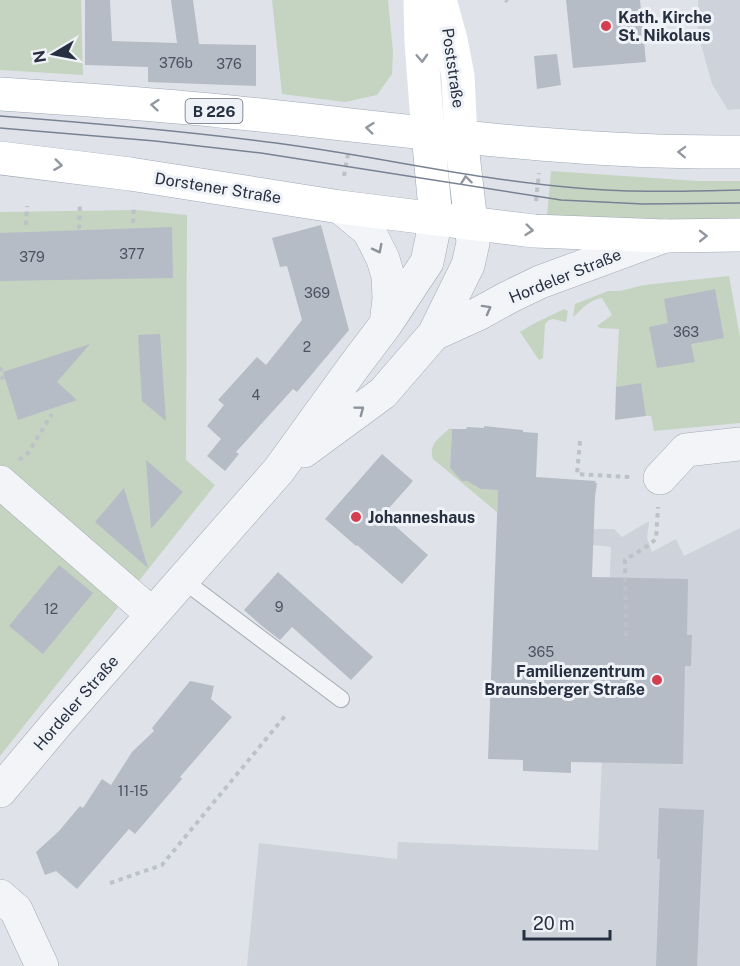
<svg xmlns="http://www.w3.org/2000/svg" width="740" height="966" font-family="'Public Sans',sans-serif">
	<rect width="100%" height="100%" fill="#dfe3e9"/>
	<path fill="#cdd2db" d="M698,0H740V109L728,110L712,84L698,34Z
		M649,521L647,538L652,552L676,539L684,556L740,528V966H247L259,843L397,859L398,842L598,850L611,547L593,545V529H614L622,537Z"/>
	<path fill="#c4d4c0" d="M0,0H81L83,75L0,70Z
		M272,0H388L393,52L392,74L377,95L345,102L282,94Z
		M551,171L698,181H740V220L667,221L547,217Z
		M138,210L187,215L186,460L215,485L0,756V212Z
		M729,276L740,337V423L654,431L651,416H646L616,387L619,329L600,328L597,326L612,315L602,298C589,300 582,309 573,317L575,304L608,291H620L644,285Z
		M564,309L568,311L566,322L553,319L549,320L545,324L543,358L539,360L520,332L533,324Z
		M450,428L452,429L450,468H453V471L460,478L474,481V486L480,489L497,490L499,478L497,512L433,459C428,443 439,439 450,428Z"/>
	<path fill="#b6bcc6" d="M85,0H110L112,41L177,43L171,0H193L199,44L256,45V86L148,82V67L85,65Z
		M566,0H640L646,62L573,68Z
		M557,54L561,85L537,89L534,56Z
		M321,225L349,330L297,392L293,389L236,452L239,454L225,471L207,456L221,439L207,426L224,405L218,400L257,357L266,365L302,320L287,266L280,267L272,238Z
		M172,227L173,278L0,281V233Z
		M715,289L724,338L691,344L695,362L657,368L649,327L668,323L664,299Z
		M160,334L166,421L142,401L138,335Z
		M90,344L57,382L77,400L18,420L3,372Z
		M641,383L646,416L615,420L616,387Z
		M484,426L523,430V432L538,433L536,477L596,481L595,483H597L595,497L592,577L688,579L687,635H692L691,666H685L683,764L571,762V773L523,771V760L488,759L498,490L480,489L467,481H462L450,468L452,429H466L467,427L484,428Z
		M382,454L413,481L383,515L428,555L402,584L357,545L356,546L325,519Z
		M146,460L183,492L151,529Z
		M124,488L148,568L95,522Z
		M59,565L93,593L43,654L9,626Z
		M278,572L373,657L351,680L292,627L280,640L262,626L244,610Z
		M190,681L214,686L211,699L232,717L180,777L182,779L135,834L129,829L77,889L56,871L45,875L36,852L59,831L80,806L83,808L102,779L111,785L132,752L154,731L152,728Z
		M659,808L704,810L697,966H656L660,859H657Z"/>
	<g fill="none" stroke-linecap="round" stroke-linejoin="round">
		<g stroke="#a4aab3" stroke-width="18">
			<path id="lane" d="M183,580L341,699"/>
		</g>
		<g stroke="#a4aab3" stroke-width="34">
			<path id="street" d="M340,207L369,231L383,259L388,276L389,299L386,324
				M434,334L478,314L509,297L540,282L665,236
				M304,451L383,393L434,334L468,265L473,243L471,223
				M660,478L686,450L740,444
				M0,482L152,614
				M0,791L58,722L279,470L355,365L386,324L427,262L436,219
				M0,896L16,910L42,966"/>
		</g>
		<g stroke="#9ea7b6" stroke-width="34">
			<path id="primary" d="M0,94C77,99 154,104 230,112C400,129 568,154 740,152
				M428,134L436,219
				M461,137L471,223
				M0,158L130,174L340,207L534,231L665,236L740,235"/>
		</g>
		<path stroke="#bdc1c8" stroke-width="4" stroke-dasharray="4.5 4.5" stroke-linecap="butt" d="M506,0L507,2
			M344,176L348,154
			M536,201L539,173
			M133,223L134,205
			M26,225L27,206
			M79,229L80,203
			M0,367L3,377L0,380
			M580,441L577,474L630,477
			M19,460L28,453L52,414
			M626,636L625,560L649,545L656,539L658,507
			M110,883L162,865L285,716"/>
		<use href="#lane" stroke="#f2f4f7" stroke-width="16"/>
		<use href="#street" stroke="#f2f4f7" stroke-width="33"/>
		<path stroke="#fff" stroke-width="33" d="M420,0L421,42L428,134
			M440,0L451,40L458,76L461,137"/>
		<use href="#primary" stroke="#fff" stroke-width="33"/>
		<path stroke="#788294" stroke-width="1.5" d="M0,116C92,123 184,131 276,143C376,156 476,180 577,188C631,193 686,191 740,190
			M0,128L155,141L261,153L561,200L643,204L740,203"/>
	</g>
	<defs><path id="oneway-chevron" d="M-2-3.5L2.5 0L-2 3.5" fill="none" stroke-width="1.6" stroke-linecap="round" stroke-linejoin="round" transform="scale(1.5)"/></defs>
	<g stroke="#9398a0">
		<use href="#oneway-chevron" transform="translate(422 58) rotate(87)"/>
		<use href="#oneway-chevron" transform="translate(155 105) rotate(-175)"/>
		<use href="#oneway-chevron" transform="translate(370 128) rotate(-174)"/>
		<use href="#oneway-chevron" transform="translate(682 152) rotate(-178)"/>
		<use href="#oneway-chevron" transform="translate(58 165) rotate(7)"/>
		<use href="#oneway-chevron" transform="translate(466 180) rotate(-97)"/>
		<use href="#oneway-chevron" transform="translate(529 230) rotate(6)"/>
		<use href="#oneway-chevron" transform="translate(703 236) rotate(-1)"/>
	</g>
	<g stroke="#8c929c">
		<use href="#oneway-chevron" transform="translate(378 249) rotate(63)"/>
		<use href="#oneway-chevron" transform="translate(487 309) rotate(-29)"/>
		<use href="#oneway-chevron" transform="translate(360 410) rotate(-37)"/>
	</g>
	<g fill="#d53e51" stroke="#eff2f7" stroke-width="2">
		<circle cx="606" cy="26" r="6"/>
		<circle cx="356" cy="517" r="6"/>
		<circle cx="657" cy="680" r="6"/>
	</g>
	<g text-anchor="middle" dominant-baseline="central" stroke-width="6" stroke-linejoin="round" paint-order="stroke">
		<g font-size="14" fill="#4b5362">
			<text x="176" y="63">376b</text>
			<text x="229" y="64">376</text>
			<text x="132" y="254">377</text>
			<text x="32" y="257">379</text>
			<text x="317" y="293">369</text>
			<text x="686" y="332">363</text>
			<text x="307" y="347">2</text>
			<text x="256" y="395">4</text>
			<text x="279" y="607">9</text>
			<text x="51" y="609">12</text>
			<text x="541" y="652">365</text>
			<text x="133" y="791">11-15</text>
		</g>
		<rect fill="#eff2f7" stroke="#636a78" stroke-width="1.5" x="185.5" y="99" width="57" height="24" rx="4.5"/>
		<g font-size="15" font-weight="bold" fill="#273041">
			<text x="214" y="111">B 226</text>
		</g>
		<g font-size="16" font-weight="bold" fill="#273041" stroke="#eff2f7" text-anchor="start">
			<text x="618" y="17">Kath. Kirche<tspan x="618" dy="18">St. Nikolaus</tspan></text>
			<text x="368" y="517">Johanneshaus</text>
			<text x="645" y="671" text-anchor="end">Familienzentrum<tspan x="645" dy="18">Braunsberger Straße</tspan></text>
		</g>
		<g font-size="16" fill="#273041" stroke="#eff2f7">
			<text transform="translate(453 68) rotate(82)">Poststraße</text>
			<text transform="translate(218 188) rotate(9)">Dorstener Straße</text>
			<text transform="translate(565 276) rotate(-22)">Hordeler Straße</text>
			<text transform="translate(76 703) rotate(-49)">Hordeler Straße</text>
		</g>
	</g>
	<g transform="translate(54 54) rotate(260)" stroke="#eff2f7" stroke-width="4.5" paint-order="stroke">
	<path d="M0-4.5L10 22L0 15L-10 22Z" fill="#273041"/>
	<text y="-9" font-size="16" font-weight="bold" text-anchor="middle" fill="#273041">N</text>
	</g>
	<path d="M524 930v9h86v-9" fill="none" stroke="#273041" stroke-width="3"/>
	<text x="533" y="930" font-size="18" fill="#273041" stroke="#eff2f7" stroke-width="4.5" paint-order="stroke">20 m</text>
</svg>
